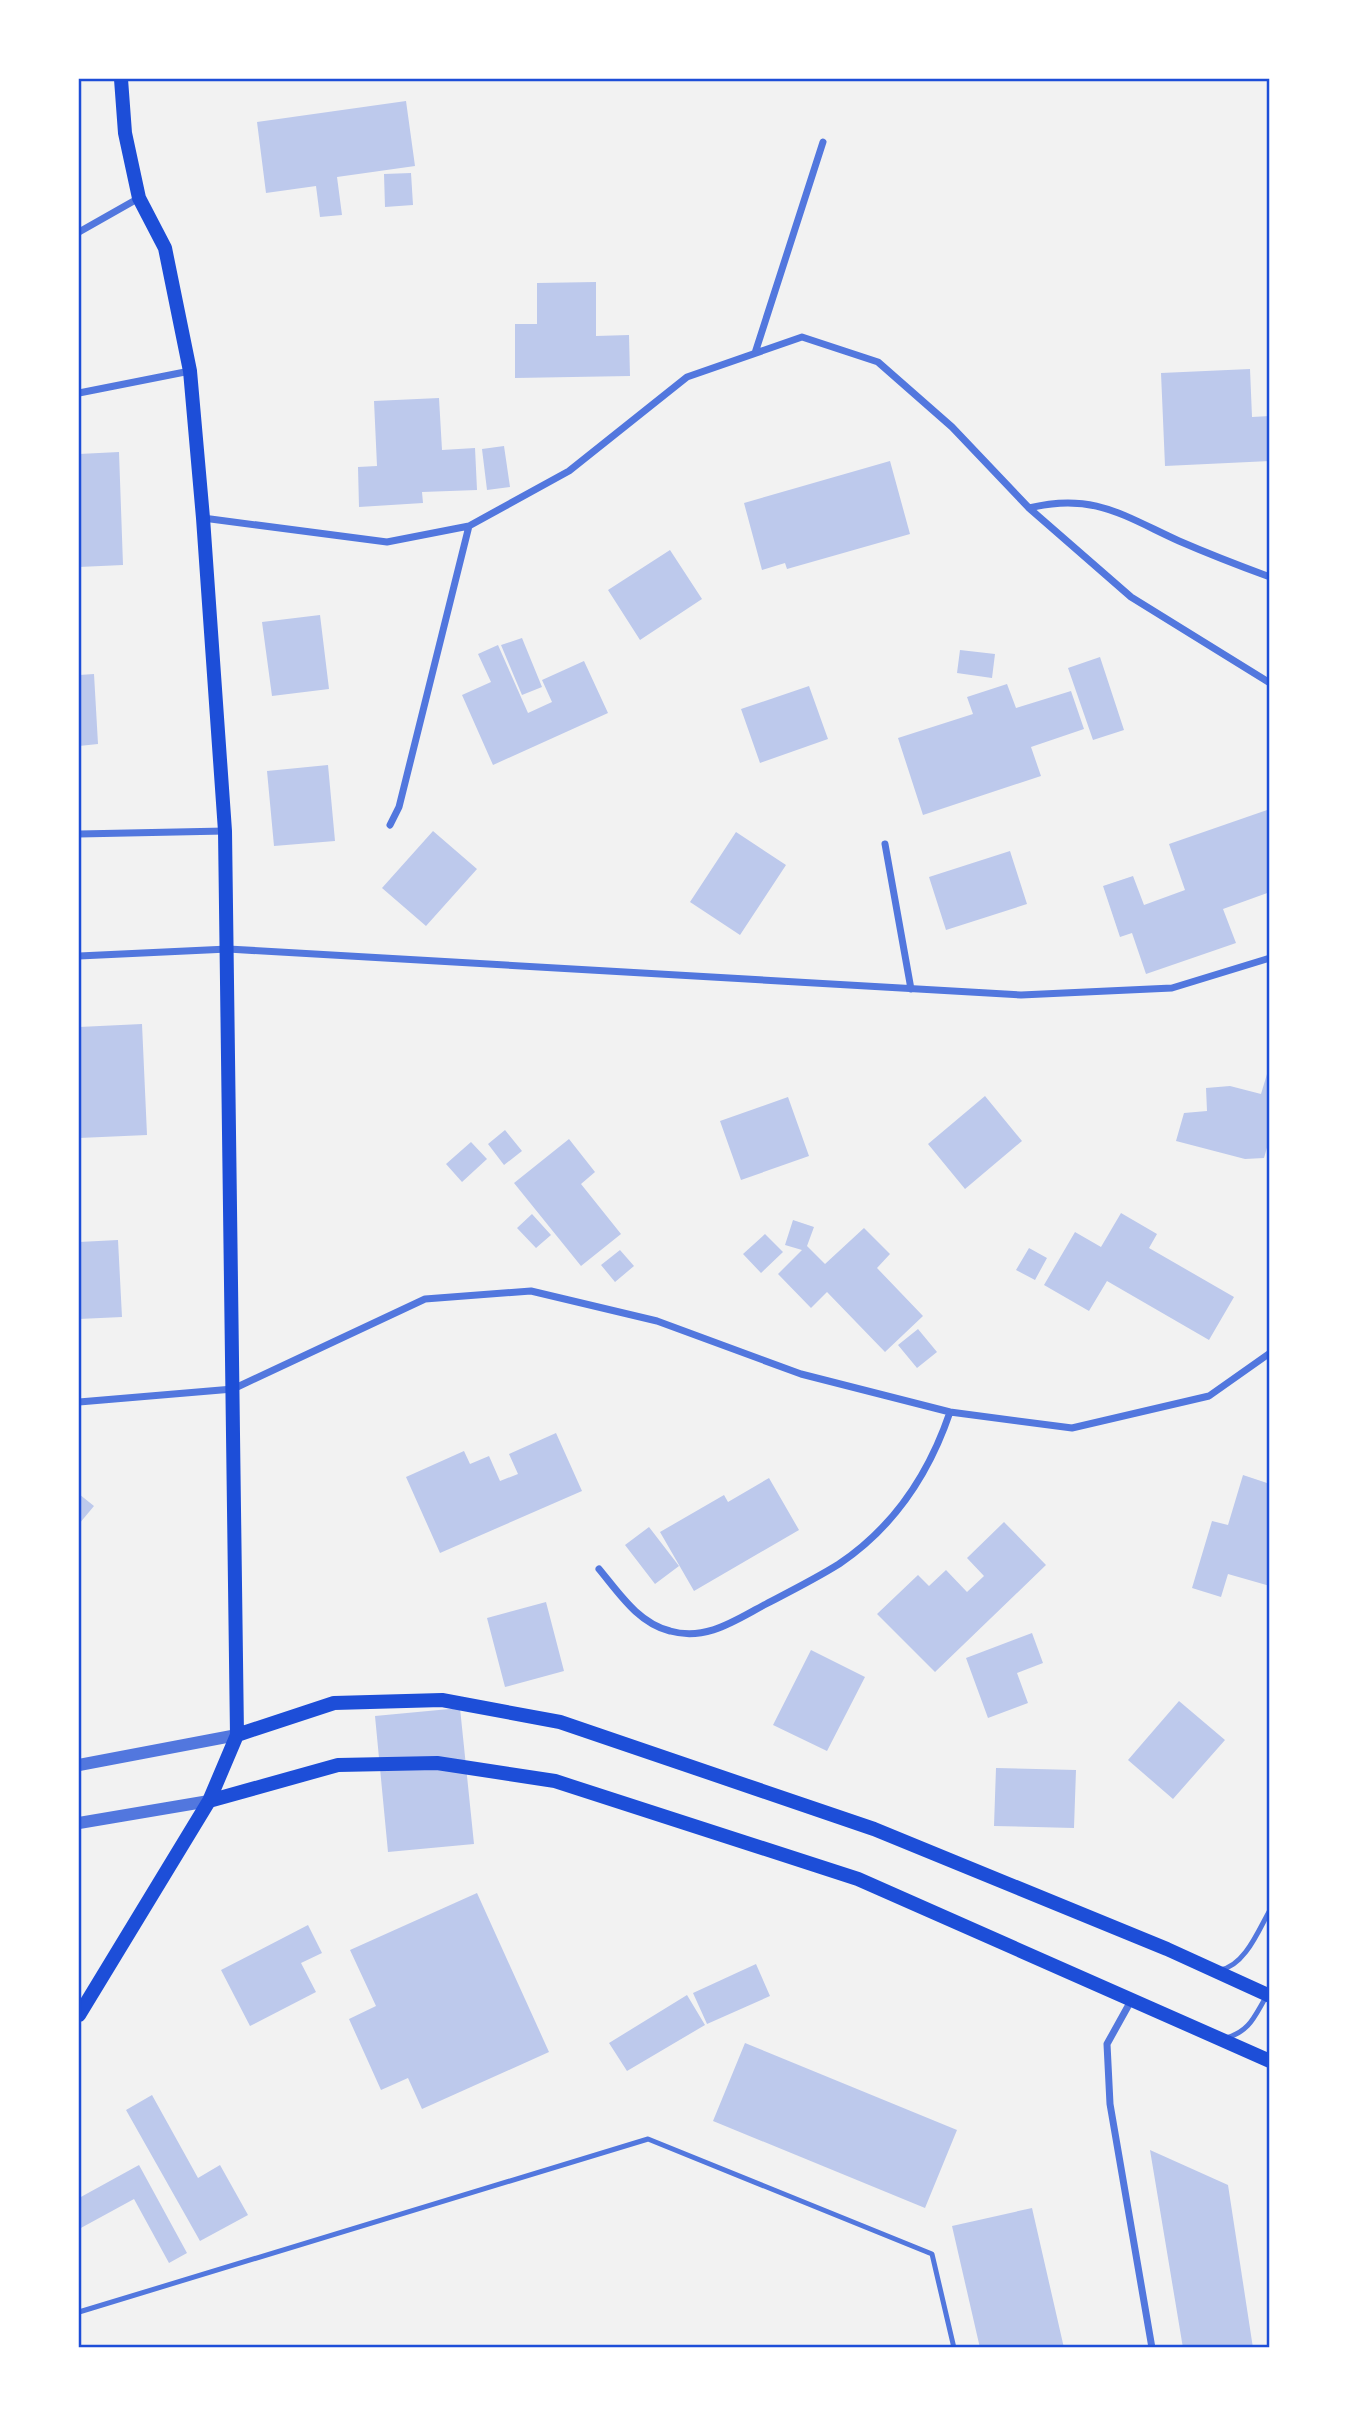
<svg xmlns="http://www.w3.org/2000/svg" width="1349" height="2427" font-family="Literata,serif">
	<rect width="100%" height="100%" fill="#f2f2f2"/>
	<path fill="#bdc9ec" d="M406,101L415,166L337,177L342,215L320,217L316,186L266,193L257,122Z
		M411,173L413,205L385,207L384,174Z
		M596,282V336L629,335L630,376L515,378V324H537V283Z
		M1250,369L1252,417L1270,416V461L1165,466L1161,373Z
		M439,398L442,450L475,448L477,490L422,492L423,503L359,507L358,467L377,466L374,401Z
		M504,446L510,487L487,490L482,449Z
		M119,452L123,565L79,567V454Z
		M890,461L910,534L787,569L785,563L762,570L744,503Z
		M670,550L702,599L640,640L608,590Z
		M320,615L329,689L272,696L262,622Z
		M522,638L542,687L522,695L501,645Z
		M498,645L528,713L552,702L542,680L584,661L608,713L493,765L462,695L491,682L478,654Z
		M960,650L995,654L992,678L957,673Z
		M1100,657L1124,730L1093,740L1068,668Z
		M94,674L98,744L79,746V675Z
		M1007,684L1016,708L1071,691L1084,729L1031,747L1041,776L923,815L898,738L973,714L967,697Z
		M809,686L828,739L760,763L741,709Z
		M328,765L335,841L274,846L267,771Z
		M1270,809V892L1223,909L1236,943L1146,974L1132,933L1120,937L1103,886L1133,876L1144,905L1185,890L1169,844Z
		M433,831L477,869L426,926L382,888Z
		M736,832L786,865L740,935L690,902Z
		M1010,851L1027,904L946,930L929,877Z
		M142,1024L147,1135L79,1138V1027Z
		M1270,1064V1137L1264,1158L1245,1159L1176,1141L1184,1113L1207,1111L1206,1088L1230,1086L1261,1094Z
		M985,1096L1022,1141L965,1189L928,1144Z
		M788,1097L809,1156L741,1180L720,1121Z
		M505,1130L522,1151L504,1165L488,1144Z
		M569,1139L595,1172L581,1184L621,1234L581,1266L514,1183Z
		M471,1142L487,1159L462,1182L446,1164Z
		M1121,1213L1157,1234L1149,1248L1234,1297L1209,1340L1107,1281L1089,1311L1044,1285L1075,1232L1101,1247Z
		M532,1214L551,1235L536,1248L517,1228Z
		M793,1220L814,1227L807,1246L825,1264L864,1228L890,1254L877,1268L923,1316L885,1352L827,1292L811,1308L778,1274L802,1250L785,1245Z
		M765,1234L783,1252L761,1273L743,1254Z
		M118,1240L122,1317L79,1319V1242Z
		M1029,1248L1047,1258L1035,1280L1016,1270Z
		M620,1250L634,1266L615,1282L601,1265Z
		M918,1329L937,1352L917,1368L898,1345Z
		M556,1433L582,1491L440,1553L406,1477L464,1451L470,1464L489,1456L500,1481L518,1474L509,1454Z
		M1243,1475L1270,1484V1586L1228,1574L1221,1597L1192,1588L1212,1521L1228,1525Z
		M769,1478L799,1530L694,1591L660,1532L724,1495L728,1502Z
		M79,1494L94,1506L79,1524Z
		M1004,1522L1046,1565L935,1672L877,1614L918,1575L929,1586L946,1570L967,1592L984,1576L967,1558Z
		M649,1527L679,1566L655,1584L625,1545Z
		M546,1602L564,1671L505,1687L487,1618Z
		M1032,1633L1043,1663L1017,1673L1028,1703L988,1718L966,1658Z
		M811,1650L865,1677L827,1751L773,1725Z
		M1179,1701L1225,1740L1173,1799L1128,1760Z
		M460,1708L474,1844L388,1852L375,1716Z
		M996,1768L1076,1770L1074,1828L994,1826Z
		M477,1893L549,2052L422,2109L408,2078L381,2090L349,2019L376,2006L350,1950Z
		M308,1925L322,1953L301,1963L316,1992L250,2026L221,1970Z
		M756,1964L770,1996L707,2024L693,1993Z
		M687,1995L705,2025L627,2071L609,2043Z
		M745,2043L957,2130L925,2208L713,2121Z
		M152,2095L198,2178L220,2165L248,2215L200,2241L126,2110Z
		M1150,2150L1228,2185L1253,2348H1183Z
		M139,2165L187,2253L169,2263L134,2199L79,2229V2198Z
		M1032,2208L1064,2348H980L952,2226Z"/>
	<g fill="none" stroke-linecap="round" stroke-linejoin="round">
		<path stroke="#5277de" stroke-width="5" d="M1220,1970C1245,1966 1259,1929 1270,1910
			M1226,2038C1250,2031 1254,2017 1266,1997
			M79,2312L648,2139L932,2254L954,2348"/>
		<path stroke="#5277de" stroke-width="7" d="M79,232L139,198
			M755,353L823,142
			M79,393L190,371
			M1029,508C1093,492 1124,516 1179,541C1209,554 1240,566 1270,577
			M203,518L387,542L469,526L569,471L687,377L802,337L878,362L952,427L1029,508L1131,597L1270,683
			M390,825L399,807L469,526
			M79,834L225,831
			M885,844L911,989
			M79,956L228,949L1021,995L1172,988L1270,958
			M79,1402L233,1389L425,1299L531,1291L657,1321L801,1374L950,1412L1072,1428L1209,1396L1270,1353
			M599,1569C619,1593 638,1623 670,1631C706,1641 734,1621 764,1605C789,1592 815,1579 839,1564C894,1527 929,1474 950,1412
			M1132,1999L1107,2044L1110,2104L1152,2348"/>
		<path stroke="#5277de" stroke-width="12" d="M79,1765L237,1735
			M79,1823L209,1801"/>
		<path stroke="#1d4ed8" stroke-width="14" d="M237,1735L334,1703L442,1700L560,1722L874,1829L1167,1949L1270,1996
			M209,1801L338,1765L437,1763L555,1781L858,1879L1270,2061
			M79,2015L209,1801L237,1735L225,831L203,518L190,371L165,248L139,198L125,133L121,79"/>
	</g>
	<rect width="1349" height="2427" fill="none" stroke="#ffffff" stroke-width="161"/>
	<rect x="80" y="80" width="1188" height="2266" fill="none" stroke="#1d4ed8" stroke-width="2.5"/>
</svg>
